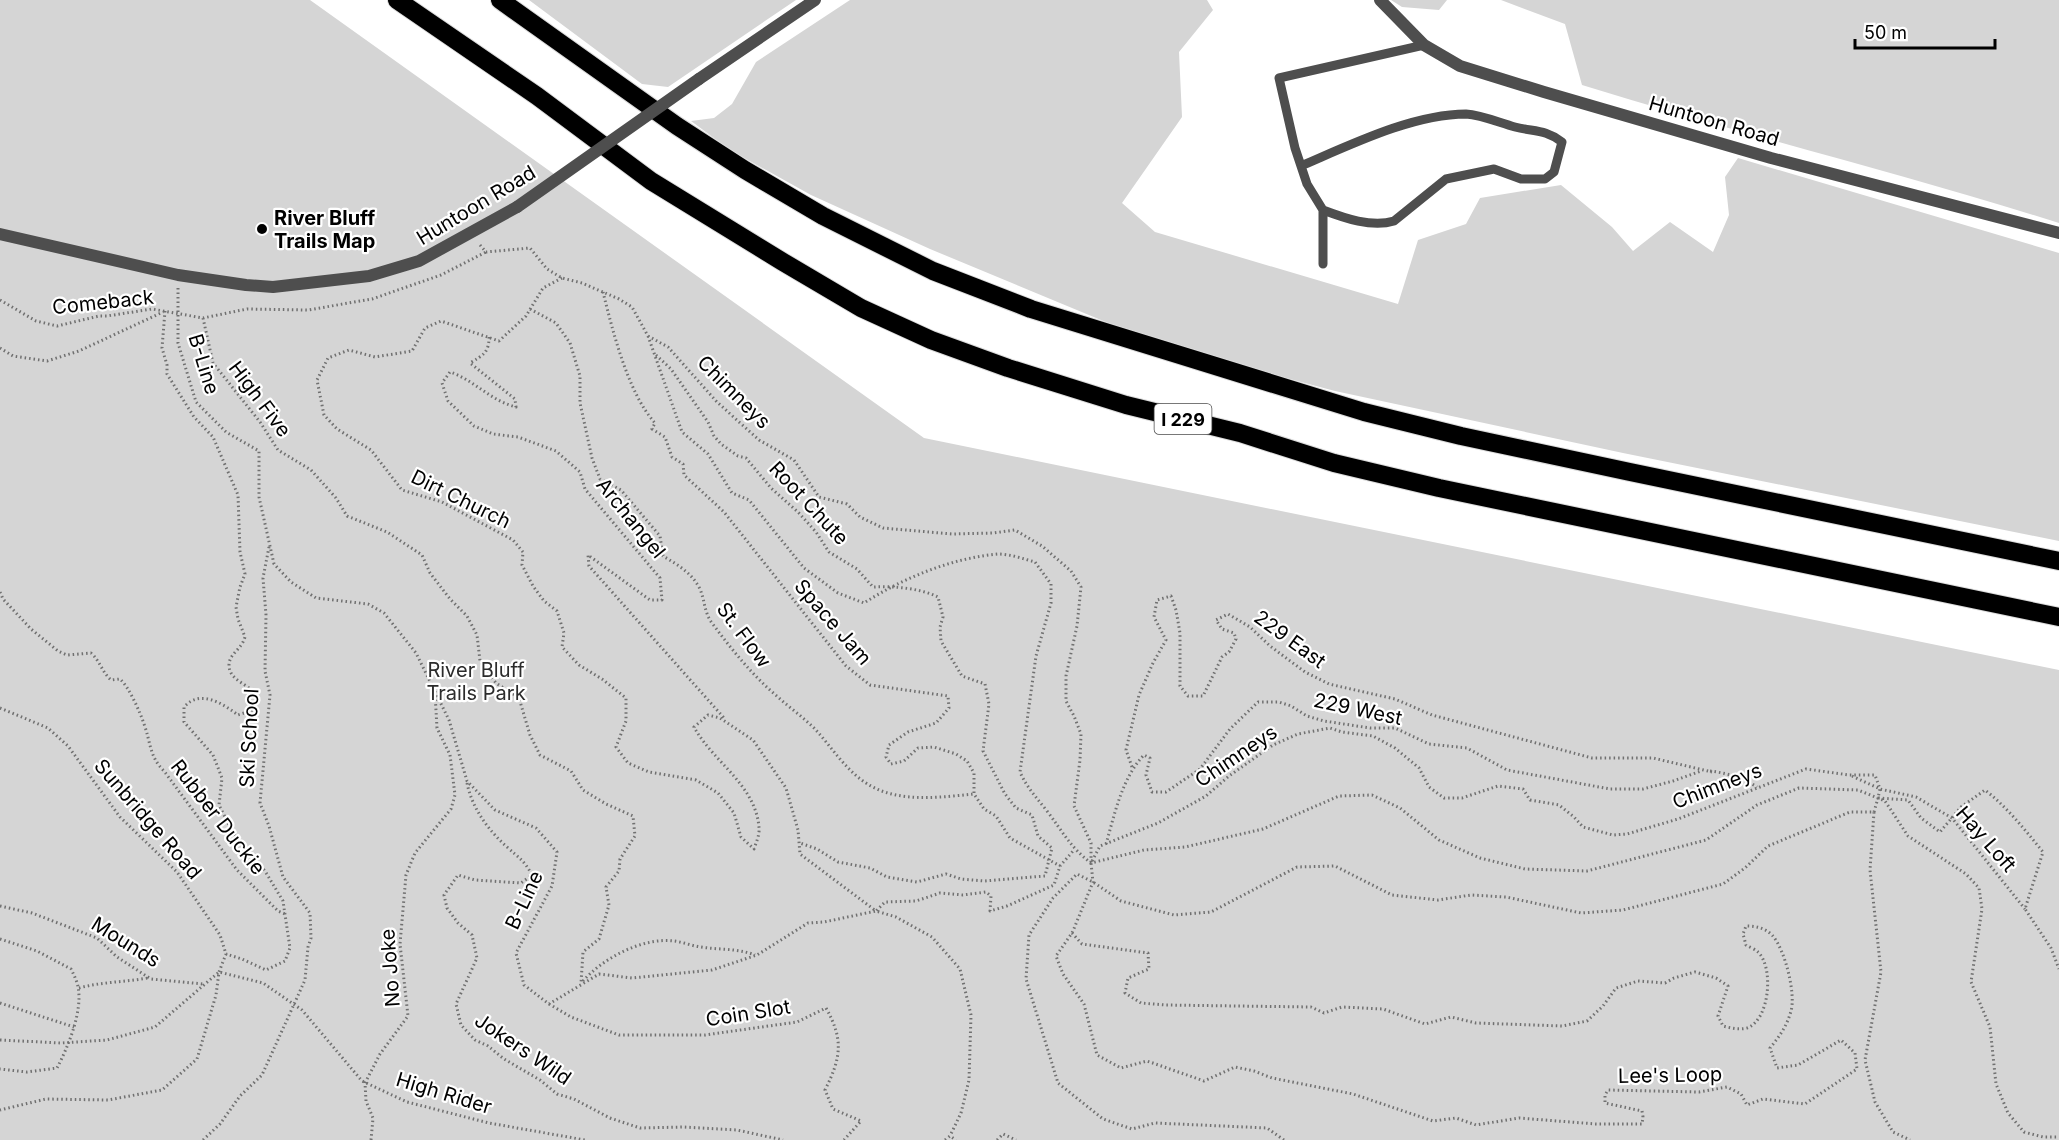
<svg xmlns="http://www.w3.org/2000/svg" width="2059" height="1140" font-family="Inter,sans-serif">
	<rect width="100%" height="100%" fill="#fff"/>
	<path fill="#d5d5d5" d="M0,0H310L924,438L2059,670V1140H0Z
		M529,0H796L668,87L642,84Z
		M850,0H1207L1213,10L1179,52L1182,117L1122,203L1155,232L1398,304L1418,240L1466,224L1480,198L1561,185L1612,227L1633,251L1670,222L1713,252L1729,215L1725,177L1738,158L2059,253V541L1623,453L1335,391L1230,363L1113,325L930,249L811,195L730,150L691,121L714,118L732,104L756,62Z
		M1391,0H1447L1439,10L1402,7Z
		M1501,0H2059V223C1901,173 1740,134 1582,85L1565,24Z"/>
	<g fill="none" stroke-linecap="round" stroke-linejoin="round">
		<g stroke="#dbdbdb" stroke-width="20">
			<path id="highway" d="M397,0L537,96L651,181L783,262L861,308L931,340L1008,368L1126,405L1240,433L1334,463L1439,488L2059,617
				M500,0L677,126L745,170L823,216L933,271L1031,309L1364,412L1461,436L1630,472L2059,561"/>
		</g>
		<path stroke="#707070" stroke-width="3" stroke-dasharray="1.5 3" stroke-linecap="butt" d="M480,245L486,252L530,248L547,269L562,278L582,283L619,299L632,307L648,336L682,432L708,454L732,493L749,500L804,568L838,593L864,603C903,578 952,558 998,554C1010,554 1024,559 1035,562L1051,584V603L1036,656L1020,772C1027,788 1037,798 1047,811C1063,832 1070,847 1091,863L1144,850L1185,847L1263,829L1339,796L1372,795L1400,808L1439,840L1480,858L1525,869L1587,871L1706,840L1757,805L1799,788L1858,790L1885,801L1908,836L1966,874L1979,888L1982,909L1971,982L1990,1027L1996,1084L2008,1113L2024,1132L2043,1137H2059
			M562,278L543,288L526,316L499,341L441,321L425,328L412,351L375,357L349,350L328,358L317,380L324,415L337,429L371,450L402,490L442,502L513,540L523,552L522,565L533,586L544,601L557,611L564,633L562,647L579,665L602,679L626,698V721L616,747L628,763L649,772L696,780L718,793L734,813L741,837L754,849C756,843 760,834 759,827C755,784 713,762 694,727L708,715L720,718L753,740L786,788L798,830L800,854L876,911L885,902L916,901L940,893L963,895L986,892L991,896L990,911L1007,906L1054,885L1060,866L1074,850
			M178,288V343L196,402L226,432L259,451V497L274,564L291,582L316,598L368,604L384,613L416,653L449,720L467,781L495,810L536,828L557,852L552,886L516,953L524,985L549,1004L599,974L632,978L712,970L757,955L808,923L824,922L876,911L896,917L932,937L960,969L971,1015L969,1080L961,1113L950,1136
			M603,292C613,332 628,393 655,423L652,429L665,437L672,457L683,464L684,475L724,512L846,666L870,685L948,696L949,708L936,723L908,732L889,745L886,757L891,764L904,761L918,748L934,747L956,754L967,761L974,773V794L984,809L996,816L1010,838L1060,866
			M0,300L36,321L57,326L99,316H107L152,309L203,318L247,309L308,310L372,299L441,275L486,252
			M530,309L556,323L570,343L580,376V403L592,458L600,479L621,490L660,536L663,556C678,565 692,573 700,589C705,601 704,612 712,623C732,650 753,676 779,698C790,708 803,717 814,728C832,747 847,773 871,786C901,803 942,797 974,794
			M165,311L162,348L167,365V374L194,417L213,437L238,495L240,552L245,574L240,587L236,607L238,619L245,637C242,649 229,654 229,665C229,687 267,684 253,710L238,715C222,703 200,689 184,707V722L213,755L222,778L219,805L233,833L265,871L283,901L290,948L285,961L266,970L242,959L226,954
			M203,318L213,363L260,422L278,450L311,470L336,498L347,516L387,532L422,555L430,573L450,599L467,616L477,635L480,661L496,683L519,698L530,735L540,755L571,771L583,790L606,804L633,816L635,836L620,859L619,871L606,887L609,905L599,939L583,952L581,983
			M648,336L668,347L717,402L759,440L794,460L819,497L847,504L860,517L883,528L952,534L993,533L1015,530L1042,546L1071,571L1081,587L1077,626L1066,676V701L1074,716L1081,734L1080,760L1074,806L1091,843V863L1100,846L1158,823L1206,796L1229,776L1273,745L1298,734L1330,728L1342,732L1373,736L1395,748L1419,768L1429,787L1444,798H1462L1498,786L1523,789L1530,800L1559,805L1574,817L1583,827L1613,835L1627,834L1678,819L1806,769L1849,775H1875L1880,789L1878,798L1908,800L1921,818L1940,832L1961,807L1985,790C2008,808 2025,830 2043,852L2025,909L2051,948L2059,969
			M489,337C489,353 483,355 470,363L515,399L516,407C491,401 474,380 450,372L442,383L448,401L474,426L493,434L518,437L556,451L580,472L585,489L660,578L662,600H650L588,555L589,566L725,719
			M0,348L13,356L47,361L79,351L163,312
			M656,355L671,369L708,422L714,436L721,444L738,456L746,458L771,488L798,512L816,532L829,552L857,569L873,587C894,586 919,588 938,597L943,617L940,627L941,641L962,676L985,684L989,704L983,751L1005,794L1016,808L1032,815L1038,836L1052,848L1045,876L984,881L961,879L946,874L917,882L887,877L870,868L838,862L817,849L800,843
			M0,592L3,599L31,629L58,651L67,655L91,653C100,661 102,672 111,680L120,679C129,687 140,712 144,724C151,743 149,756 164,771L237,870L278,911L285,914
			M0,708L48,728L68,746L120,817L177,872L220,935L226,954L219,972L216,995L197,1059L162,1090L108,1100L46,1099L0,1110
			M1132,767L1126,750L1139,695L1153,663L1166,640L1154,617L1157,600L1171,596L1176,610L1180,633V686L1188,696H1203L1222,657L1229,652L1236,639L1234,633L1222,629L1216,620L1228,614L1250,627L1270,646L1305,672L1329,684L1395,699L1432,715L1592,758H1653L1712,772
			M1710,771C1727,773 1743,778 1757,787
			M1852,776L1880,789L1916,797L1952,818L2025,909
			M467,783C472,808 488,830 507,847C519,858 524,860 532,875L521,883L475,880L458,875L444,895L447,908L458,923L472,935L477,958L456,1004L461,1025L475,1040L488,1046L504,1059L540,1080L557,1094L574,1099L610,1118L640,1128L684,1127L737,1130L783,1140
			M1874,812L1878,798
			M1106,844C1115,813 1122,778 1144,755L1150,758L1146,775L1152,792H1166L1200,769L1230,729L1258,702H1279L1291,706L1307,716L1324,721L1370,728H1395L1429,744L1467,748L1507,770L1610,789H1643L1673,781L1701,771
			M0,906L32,913L97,938L117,957L151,979L203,984
			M1072,933L1082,944L1148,953L1149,969L1128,978L1125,993L1141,1003L1165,1005L1311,1007L1324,1013L1342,1007L1383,1009L1425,1024L1451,1017L1476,1023L1562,1026L1587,1021L1603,1006L1616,988L1638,981L1665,983L1674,978L1695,972L1716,978L1728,986L1718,1016L1723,1026C1731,1028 1739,1030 1747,1028C1770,1020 1774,967 1758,952C1755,949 1749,947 1746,945L1743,934L1746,926C1756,926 1765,928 1772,935C1785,949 1796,994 1791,1011C1787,1026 1779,1037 1770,1048L1777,1068L1798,1065L1841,1040L1855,1053L1857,1069L1805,1104L1763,1099L1747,1105L1741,1094L1727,1087L1699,1092L1608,1090L1605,1095V1103L1642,1111L1643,1117L1642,1124H1596L1519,1118L1476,1125L1456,1118L1433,1121L1353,1094L1272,1078L1254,1071L1235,1067L1204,1081L1147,1061L1121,1068L1097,1055L1084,1004L1063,974L1056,956L1072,933L1073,931L1093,882L1091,863
			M0,939L37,951L71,969C74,975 77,981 78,987C83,1011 68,1047 57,1068L27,1072L0,1069
			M583,981C603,958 643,937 674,941C683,942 692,946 701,947C719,950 737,948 755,955
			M79,988C101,982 125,982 148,978
			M0,1003L74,1027
			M549,1004L571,1017L619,1035H705L797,1022L826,1008C844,1040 841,1058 825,1090L833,1109L861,1121L844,1140
			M0,1040L61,1043L107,1040L155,1027L219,972L263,983L302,1010L362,1081L407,1102L489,1123L585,1140
			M203,1140L220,1124L240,1096L262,1075L305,980L308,947L311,938L310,913L283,877L269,826L260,803L270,695L265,671L266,615L263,578L269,547
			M371,1140L373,1118L366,1101L365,1083L380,1054L408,1016L400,944L406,875L415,853L451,809L455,795L450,755L437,728L435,693
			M945,1140L950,1136L956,1140
			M997,1140L1003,1134L1016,1140
			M1284,1140L1267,1128L1155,1123L1132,1129L1103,1119L1058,1083L1026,979L1029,935L1053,898L1077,874L1093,882L1121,901L1174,915L1211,912L1297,867L1335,866L1392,895L1438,900L1471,895L1506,897L1581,913L1623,910L1723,884L1745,868L1768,846L1850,812H1874L1870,870L1881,972L1865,1060L1875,1102L1893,1132L1910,1140"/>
		<path stroke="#4e4e4e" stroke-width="9" d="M1301,166C1350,145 1413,114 1466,114C1482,115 1500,123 1515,127C1534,132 1545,129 1562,142L1554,172L1545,179H1521L1494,169L1446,179L1394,221C1372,228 1344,218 1323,210
			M1323,264V210L1307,184L1295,148L1279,78L1424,45"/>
		<path stroke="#4e4e4e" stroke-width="12" d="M1380,0L1424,45L1460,66L1544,92L1771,158L2059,233
			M699,79L815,0
			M0,234L178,275L246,285L273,287L369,276L419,261L517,207"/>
		<use href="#highway" stroke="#000" stroke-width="18"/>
		<path stroke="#4e4e4e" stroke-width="12" d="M517,207L699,79"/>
	</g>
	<circle fill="#000" stroke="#fff" stroke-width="2" cx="262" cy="229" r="6"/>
	<g text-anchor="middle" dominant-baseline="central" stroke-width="4.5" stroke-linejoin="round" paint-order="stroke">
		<rect fill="#fff" stroke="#4c4c4c" stroke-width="1.5" x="1154.5" y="404" width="57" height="30" rx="4.5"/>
		<g font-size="18" font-weight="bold" fill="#000">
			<text x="1183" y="419">I 229</text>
		</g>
		<g font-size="20" fill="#000" stroke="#fff">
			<text transform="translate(1714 121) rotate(16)">Huntoon Road</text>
			<text transform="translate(476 205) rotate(-31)">Huntoon Road</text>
			<text transform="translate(103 302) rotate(-6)">Comeback</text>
			<text transform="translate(204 364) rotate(73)">B-Line</text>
			<text transform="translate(734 392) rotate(45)">Chimneys</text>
			<text transform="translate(260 399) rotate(53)">High Five</text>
			<text transform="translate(461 499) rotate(26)">Dirt Church</text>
			<text transform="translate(809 503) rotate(47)">Root Chute</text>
			<text transform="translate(631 518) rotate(51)">Archangel</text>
			<text transform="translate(833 622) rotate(49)">Space Jam</text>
			<text transform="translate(744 635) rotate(53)">St. Flow</text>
			<text transform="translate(1290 639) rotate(36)">229 East</text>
			<text transform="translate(1358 709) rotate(12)">229 West</text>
			<text transform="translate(249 738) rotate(-87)">Ski School</text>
			<text transform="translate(1236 756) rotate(-34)">Chimneys</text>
			<text transform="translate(1717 786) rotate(-21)">Chimneys</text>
			<text transform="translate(218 817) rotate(52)">Rubber Duckie</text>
			<text transform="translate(148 819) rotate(49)">Sunbridge Road</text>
			<text transform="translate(1986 839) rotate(49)">Hay Loft</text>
			<text transform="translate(524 900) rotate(-65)">B-Line</text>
			<text transform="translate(126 942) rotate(32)">Mounds</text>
			<text transform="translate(390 968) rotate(-94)">No Joke</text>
			<text transform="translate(748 1013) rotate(-9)">Coin Slot</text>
			<text transform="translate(523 1049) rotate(34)">Jokers Wild</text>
			<text transform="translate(1670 1075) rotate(-1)">Lee's Loop</text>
			<text transform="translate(444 1093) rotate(17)">High Rider</text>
		</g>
		<g font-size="20" font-weight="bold" fill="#000" stroke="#fff" text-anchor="start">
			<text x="274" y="218">River Bluff<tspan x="274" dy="23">Trails Map</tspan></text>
		</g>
		<g font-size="20" fill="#2c2c2c" stroke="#fff">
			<text x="476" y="670">River Bluff<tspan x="476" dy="23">Trails Park</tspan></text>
		</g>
	</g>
	<path d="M1855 39v9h140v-9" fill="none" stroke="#000000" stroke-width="3"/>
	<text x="1864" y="39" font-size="18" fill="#000000" stroke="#ffffff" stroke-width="4.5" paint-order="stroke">50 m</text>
</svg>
